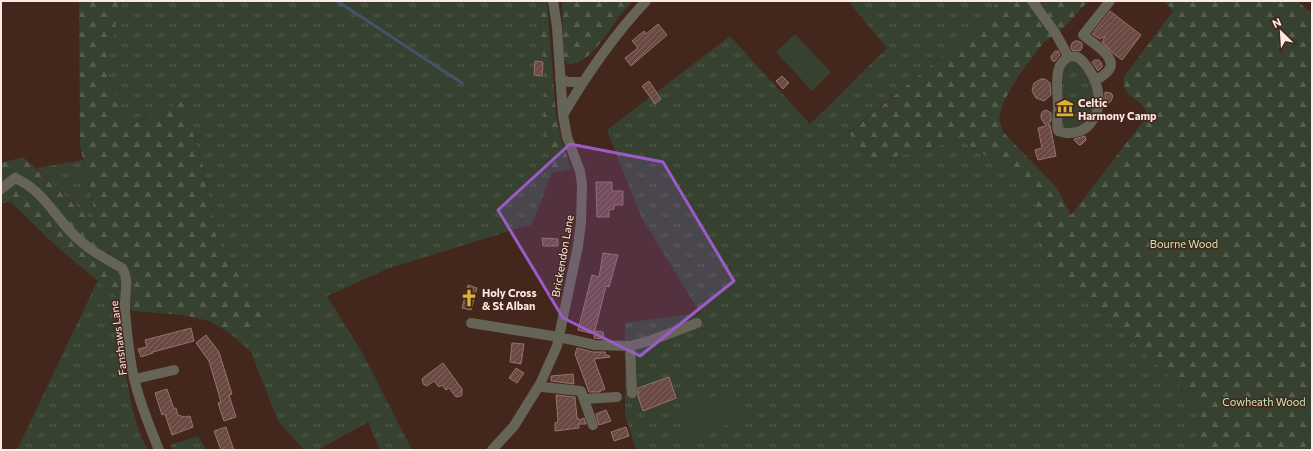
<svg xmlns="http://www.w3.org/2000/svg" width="1313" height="451" font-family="Commissioner,sans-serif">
	<defs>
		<pattern id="grass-tufts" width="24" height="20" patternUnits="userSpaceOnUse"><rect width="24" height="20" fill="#364130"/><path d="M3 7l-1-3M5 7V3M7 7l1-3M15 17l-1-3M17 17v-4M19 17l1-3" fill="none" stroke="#545d4e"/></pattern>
		<pattern id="forest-firs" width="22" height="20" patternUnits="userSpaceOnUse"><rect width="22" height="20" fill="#364130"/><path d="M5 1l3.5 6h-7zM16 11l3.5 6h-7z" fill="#545d4e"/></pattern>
		<pattern id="building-hatch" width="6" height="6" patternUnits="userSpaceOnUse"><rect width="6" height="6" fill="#6a4943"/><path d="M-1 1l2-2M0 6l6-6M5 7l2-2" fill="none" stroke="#80635e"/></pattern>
	</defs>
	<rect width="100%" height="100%" fill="#43271c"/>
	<path fill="url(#grass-tufts)" d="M121,1H537L545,72L543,128L552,173L532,224L387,269L327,296L363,354L412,450H380L368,422L318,450H304L278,421L251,352L228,332L267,325L217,239L203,166L183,101L130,125L123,116L104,65L110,51Z
		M848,1H998L981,24L849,132L871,163L960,140L1002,165L1037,188L1040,254L1202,407L1197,450H636L625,414V323L700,313L641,216L607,130L730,36L810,124L887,48Z
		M1071,60C1081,61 1091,78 1093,86C1096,94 1095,104 1095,112L1080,129H1063L1060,122L1061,69Z
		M83,160L98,226L36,168Z
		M118,274L121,301L117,323L122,355L133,412L141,437L148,450H17L97,282Z
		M198,436L206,450H173L170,445Z"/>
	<path fill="url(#forest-firs)" d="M79,1H121L110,51L104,65L123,116L131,125L183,101L203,166L217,239L268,325L228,332L209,321L183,315L133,311L55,245L10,201L1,204V163L23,157L98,226L80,145Z
		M537,1H547L556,115L561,138L571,169L552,173L543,128L545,72Z
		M562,1H633C628,6 623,12 618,18C609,31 586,69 567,63L563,56Z
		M998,1H1088L1064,28L1044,42L1019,75L1003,103L999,119L1003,132L1057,188L1071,215L1145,119C1150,96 1121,104 1124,77L1173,11L1164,1H1297L1312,13V450H1197L1202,407L1040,254L1036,188L1002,165L960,140L871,163L849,133L981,24Z"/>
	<path fill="#364130" d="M795,34L831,72L812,91L776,52Z
		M734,389L743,418L687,442L677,413Z"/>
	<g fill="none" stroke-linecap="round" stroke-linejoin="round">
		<path stroke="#41546d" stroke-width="3" d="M337,1L462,83"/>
	</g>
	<path fill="url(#building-hatch)" stroke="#96736b" d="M1110,11L1141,35L1122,60L1114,54L1102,42L1105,36L1100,39L1092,34Z
		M658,24L667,35L631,66L625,58L638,48L632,41L644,31L646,34Z
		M1075,41H1078L1082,43V48L1080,51L1072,50L1071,47L1072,43Z
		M1055,51H1058L1060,55L1054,62L1051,59V56Z
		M1095,60H1099L1102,64V67L1098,71L1092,62Z
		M535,61L543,62L542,76L534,75Z
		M782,76L789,83L783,89L776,81Z
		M1041,79H1045L1050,83L1051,95L1044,101L1036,98L1032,91L1034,83Z
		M649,81L661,99L655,104L642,86Z
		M1105,92L1111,93L1113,96L1111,101L1109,103H1105Z
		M1046,110L1051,113V121L1048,125H1050L1056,156L1038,160L1035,150L1042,148L1038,128L1046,126L1041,118V115L1042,112Z
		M1085,136L1086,140L1082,144L1079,145L1075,141L1074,139Z
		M596,182H612V191H623V205H614V209L609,210V217H597Z
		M542,238L558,239V246H543Z
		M603,253L618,255L609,287L606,286L594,334L578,330L592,275L599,277Z
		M468,285L477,288L471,310L462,308Z
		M191,328L194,341L153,352V353L141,357L138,349L147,347L145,340Z
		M595,331L603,332L604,339L594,338Z
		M206,335L219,352L232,394L229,395L236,417L224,421L218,403L221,402L209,361L196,343Z
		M512,343L524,344L521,364L510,362Z
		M577,348L593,352H605L606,355L610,356V357L594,359L605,389L599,392H589L575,354Z
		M443,363L462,389V394L461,396L456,397L449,388L446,390L442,385L439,387L434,381L427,386L423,384L422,379L424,377Z
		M516,368L524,373L517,383L509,378Z
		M573,374L574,384L551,381V376Z
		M669,377L676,398L643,411L638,396V388Z
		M167,389L174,409L176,408L178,415L184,417L190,416L193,427L172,435L165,414L162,415L155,393Z
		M556,395L575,397L577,418H578L579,420L584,418L586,424H579V428L555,431V423L558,422Z
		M606,410L611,421L599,425L596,414Z
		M226,427L230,439L234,450H221L214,431Z
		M626,427L629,436L614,441L611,432Z"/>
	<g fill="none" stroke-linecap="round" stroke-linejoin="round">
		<path stroke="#666456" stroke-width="10" d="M1032,1L1056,34L1068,56
			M1068,56C1072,56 1075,56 1077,57C1082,59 1085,64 1088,68C1100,85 1104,109 1089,125C1085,130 1077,133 1070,133C1066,134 1061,132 1058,131C1056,123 1058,115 1058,106C1058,94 1055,80 1059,68C1060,63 1065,60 1068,56Z
			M560,79L569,82H583
			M1095,81C1099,78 1105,75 1108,71C1120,58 1091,42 1083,35L1110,1
			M563,115C587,74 614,35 646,1
			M1,189L15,178C42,190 52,212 72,233C86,248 104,258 122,268C130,280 124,296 125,310C126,325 128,341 130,356C134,389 147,420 159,450
			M471,323L559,337L595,345L630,346L652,340L697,323
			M630,346L632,393
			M135,379L174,370
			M540,384L543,387L581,391L593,425
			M584,399L617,397
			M492,450L514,426L540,384L557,346L578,246L581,223L582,185L580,171L567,137L563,115L557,27L553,1"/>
	</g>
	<path fill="#9c5cc8" fill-opacity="0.2" stroke="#9c5cc8" stroke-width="3" stroke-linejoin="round" d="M570,144L663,162L734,281L640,356L563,318L498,210Z"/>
	<defs>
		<g id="museum-bare" transform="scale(1.38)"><path d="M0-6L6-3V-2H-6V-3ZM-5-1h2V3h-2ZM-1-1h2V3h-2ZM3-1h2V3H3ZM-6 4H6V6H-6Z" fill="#d9b334" stroke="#43271c" stroke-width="2.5" paint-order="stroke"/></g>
		<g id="church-bare" transform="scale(1.38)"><path d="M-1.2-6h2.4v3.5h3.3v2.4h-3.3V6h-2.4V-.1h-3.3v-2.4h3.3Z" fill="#d9b334" stroke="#43271c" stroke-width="2.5" paint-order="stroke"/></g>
	</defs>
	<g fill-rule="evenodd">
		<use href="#museum-bare" x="1065" y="108"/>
		<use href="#church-bare" x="469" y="298"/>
	</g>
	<g text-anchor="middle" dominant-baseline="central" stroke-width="3" stroke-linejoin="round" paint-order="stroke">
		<g font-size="11" font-weight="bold" fill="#fdeae3" stroke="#43271c" text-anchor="start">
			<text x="1078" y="102">Celtic<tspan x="1078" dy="13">Harmony Camp</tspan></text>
			<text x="482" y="292">Holy Cross<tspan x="482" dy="13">&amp; St Alban</tspan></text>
		</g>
		<g font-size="11" fill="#c5e8b5" stroke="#43271c">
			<text x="1184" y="243">Bourne Wood</text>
			<text x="1264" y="401">Cowheath Wood</text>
		</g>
		<g font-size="11" fill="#fdeae3" stroke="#43271c">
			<text transform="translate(562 256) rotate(-80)">Brickendon Lane</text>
			<text transform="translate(118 338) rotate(-97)">Fanshaws Lane</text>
		</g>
	</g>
	<rect width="1313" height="451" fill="none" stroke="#fdeae3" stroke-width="4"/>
	<g transform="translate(1281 32) rotate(335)" stroke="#43271c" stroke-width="3" paint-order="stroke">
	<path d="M0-3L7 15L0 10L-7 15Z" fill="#fdeae3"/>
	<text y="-6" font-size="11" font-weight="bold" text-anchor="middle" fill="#fdeae3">N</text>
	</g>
</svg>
